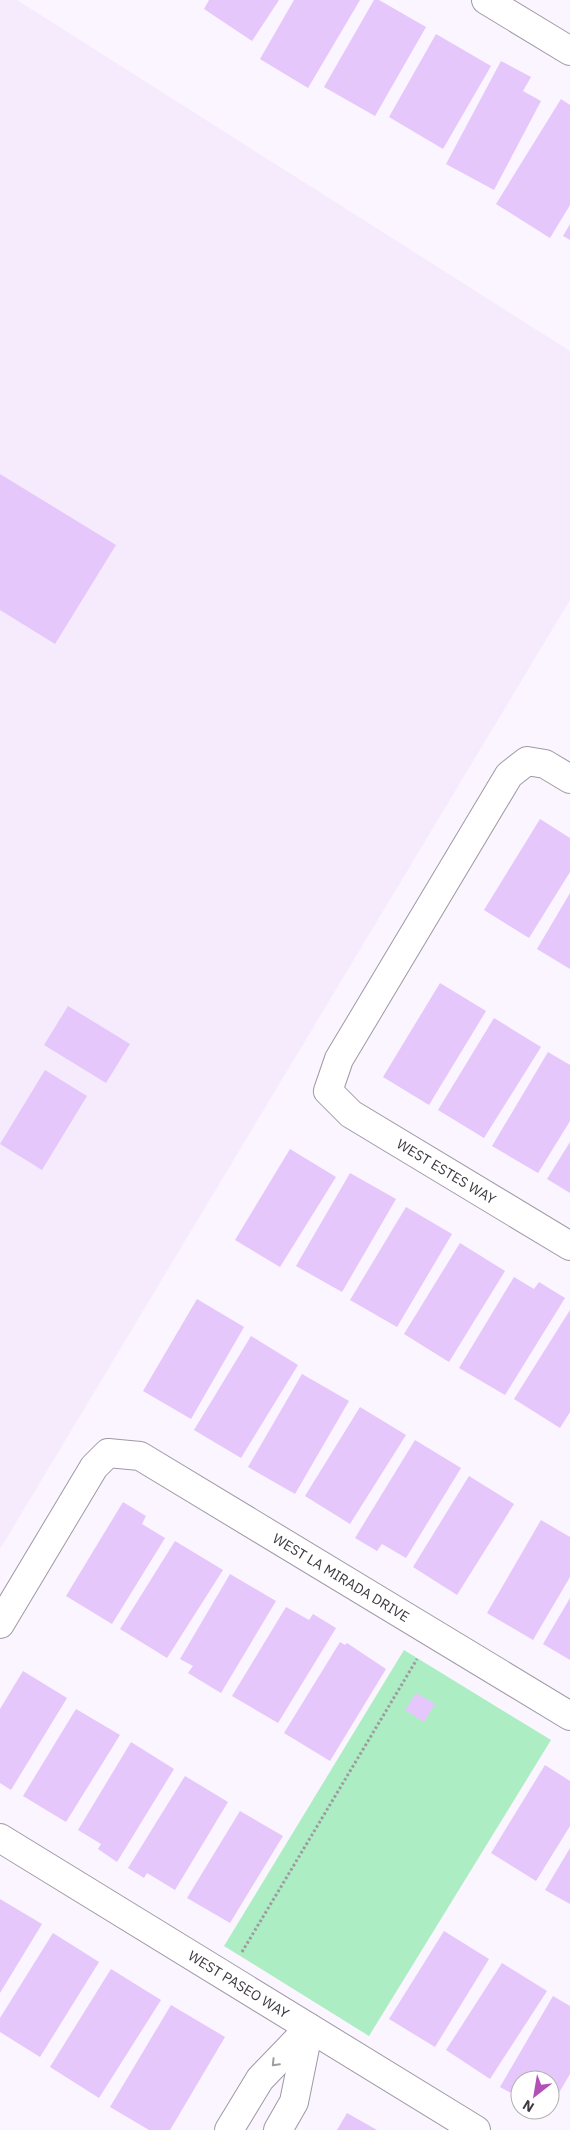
<svg xmlns="http://www.w3.org/2000/svg" width="570" height="2130" font-family="'IBM Plex Sans',sans-serif">
	<rect width="100%" height="100%" fill="#faf5fe"/>
	<path fill="#f6ebfd" d="M0,0H17L570,351V600L0,1549Z"/>
	<path fill="#acedc3" d="M404,1650L551,1740L369,2036L224,1946Z"/>
	<path fill="#e5c7fb" d="M209,0H279L252,41L204,9Z
		M294,0H360L308,88L260,59Z
		M374,0H379L426,27L375,116L324,87Z
		M436,34L491,66L443,149L389,117Z
		M501,61L531,77L523,91L541,101L494,190L446,164Z
		M561,99L570,105V205L550,238L496,204Z
		M570,224V240L563,236Z
		M0,474L116,545L55,644L0,610Z
		M540,819L570,838V872L529,938L484,910Z
		M570,893V969L537,949Z
		M440,983L486,1011L429,1105L383,1077Z
		M68,1006L130,1044L106,1083L44,1045Z
		M494,1018L541,1047L484,1138L438,1110Z
		M548,1052L570,1065V1121L538,1173L492,1146Z
		M45,1070L87,1096L42,1170L0,1144Z
		M570,1142V1193L547,1179Z
		M290,1149L336,1177L280,1267L235,1240Z
		M350,1173L396,1199L342,1292L296,1266Z
		M406,1207L452,1234L397,1327L350,1300Z
		M460,1243L505,1271L449,1362L404,1334Z
		M514,1277L534,1289L539,1282L565,1298L505,1395L459,1368Z
		M197,1299L244,1327L191,1419L143,1391Z
		M570,1310V1412L560,1428L514,1399Z
		M251,1336L298,1365L241,1458L194,1430Z
		M302,1374L349,1401L295,1494L248,1467Z
		M360,1407L406,1435L350,1524L305,1496Z
		M415,1440L461,1468L406,1558L382,1544L377,1551L355,1538Z
		M469,1476L514,1504L457,1595L413,1567Z
		M123,1502L146,1516L142,1524L165,1538L112,1624L66,1596Z
		M541,1520L570,1537V1577L533,1640L487,1613Z
		M175,1541L223,1570L167,1658L120,1629Z
		M230,1574L276,1601L221,1693L188,1673L193,1666L180,1659Z
		M570,1598V1660L543,1644Z
		M286,1607L309,1620L313,1614L336,1628L278,1723L232,1696Z
		M340,1642L345,1645L347,1643L386,1669L330,1761L284,1733Z
		M23,1671L67,1698L11,1790L0,1783V1709Z
		M416,1693L435,1704L424,1722L405,1710Z
		M76,1709L120,1735L66,1822L23,1796Z
		M131,1742L174,1769L117,1862L98,1849L101,1844L78,1830Z
		M545,1765L570,1781V1826L536,1881L491,1853Z
		M185,1776L228,1802L175,1890L147,1873L144,1878L128,1868Z
		M240,1811L283,1836L230,1923L187,1898Z
		M570,1848V1904L545,1890Z
		M0,1899L42,1924L0,1993Z
		M444,1931L489,1959L435,2047L389,2019Z
		M53,1933L99,1962L40,2057L0,2032V2018Z
		M502,1963L547,1991L490,2079L446,2050Z
		M111,1969L161,2000L99,2098L50,2067Z
		M553,1996L570,2006V2074L550,2108V2080H520V2098L500,2087Z
		M171,2005L225,2037L170,2130H149L110,2107Z
		M347,2113L377,2130H337Z"/>
	<g fill="none" stroke-linecap="round" stroke-linejoin="round">
		<g stroke="#a098a6" stroke-width="30">
			<g id="minor">
				<path d="M486,0L570,51"/>
				<path id="s1" d="M570,779L545,764L527,761L509,775L339,1059L328,1091L351,1114L570,1246"/>
				<path id="s2" d="M0,1624L94,1467L108,1453L140,1456L570,1716"/>
				<path id="s3" d="M0,1838L476,2130"/>
				<path d="M229,2130L260,2079L309,2028"/>
				<path d="M278,2130L294,2102L309,2028"/>
			</g>
		</g>
		<path stroke="#9f9aa2" stroke-width="3" stroke-dasharray="2.5 2.5" stroke-linecap="butt" d="M242,1952L417,1659"/>
		<use href="#minor" stroke="#fff" stroke-width="28"/>
	</g>
	<defs><path id="oneway-chevron" d="M-2-3.5L2.5 0L-2 3.5" fill="none" stroke-width="1.6" stroke-linecap="round" stroke-linejoin="round" transform="scale(1.25)"/></defs>
	<use stroke="#9e9c9f" href="#oneway-chevron" transform="translate(275 2063) rotate(134)"/>
	<g text-anchor="middle" dominant-baseline="central" stroke-width="4.5" stroke-linejoin="round" paint-order="stroke">
		<g font-size="14" fill="#3d393f" stroke="#fff">
			<text stroke="none"><textPath href="#s1" startOffset="579">WEST ESTES WAY</textPath></text>
			<text stroke="none"><textPath href="#s2" startOffset="470">WEST LA MIRADA DRIVE</textPath></text>
			<text stroke="none"><textPath href="#s3" startOffset="280">WEST PASEO WAY</textPath></text>
		</g>
	</g>
	<g transform="translate(535 2095) rotate(211)"><circle r="24" fill="#ffffff" stroke="#b1b0b2"/>
	<path d="M0-4L9 19L0 12L-9 19Z" fill="#b34fb6"/>
	<text y="-8" font-size="14" font-weight="bold" text-anchor="middle" fill="#3d393f">N</text>
	</g>
</svg>
